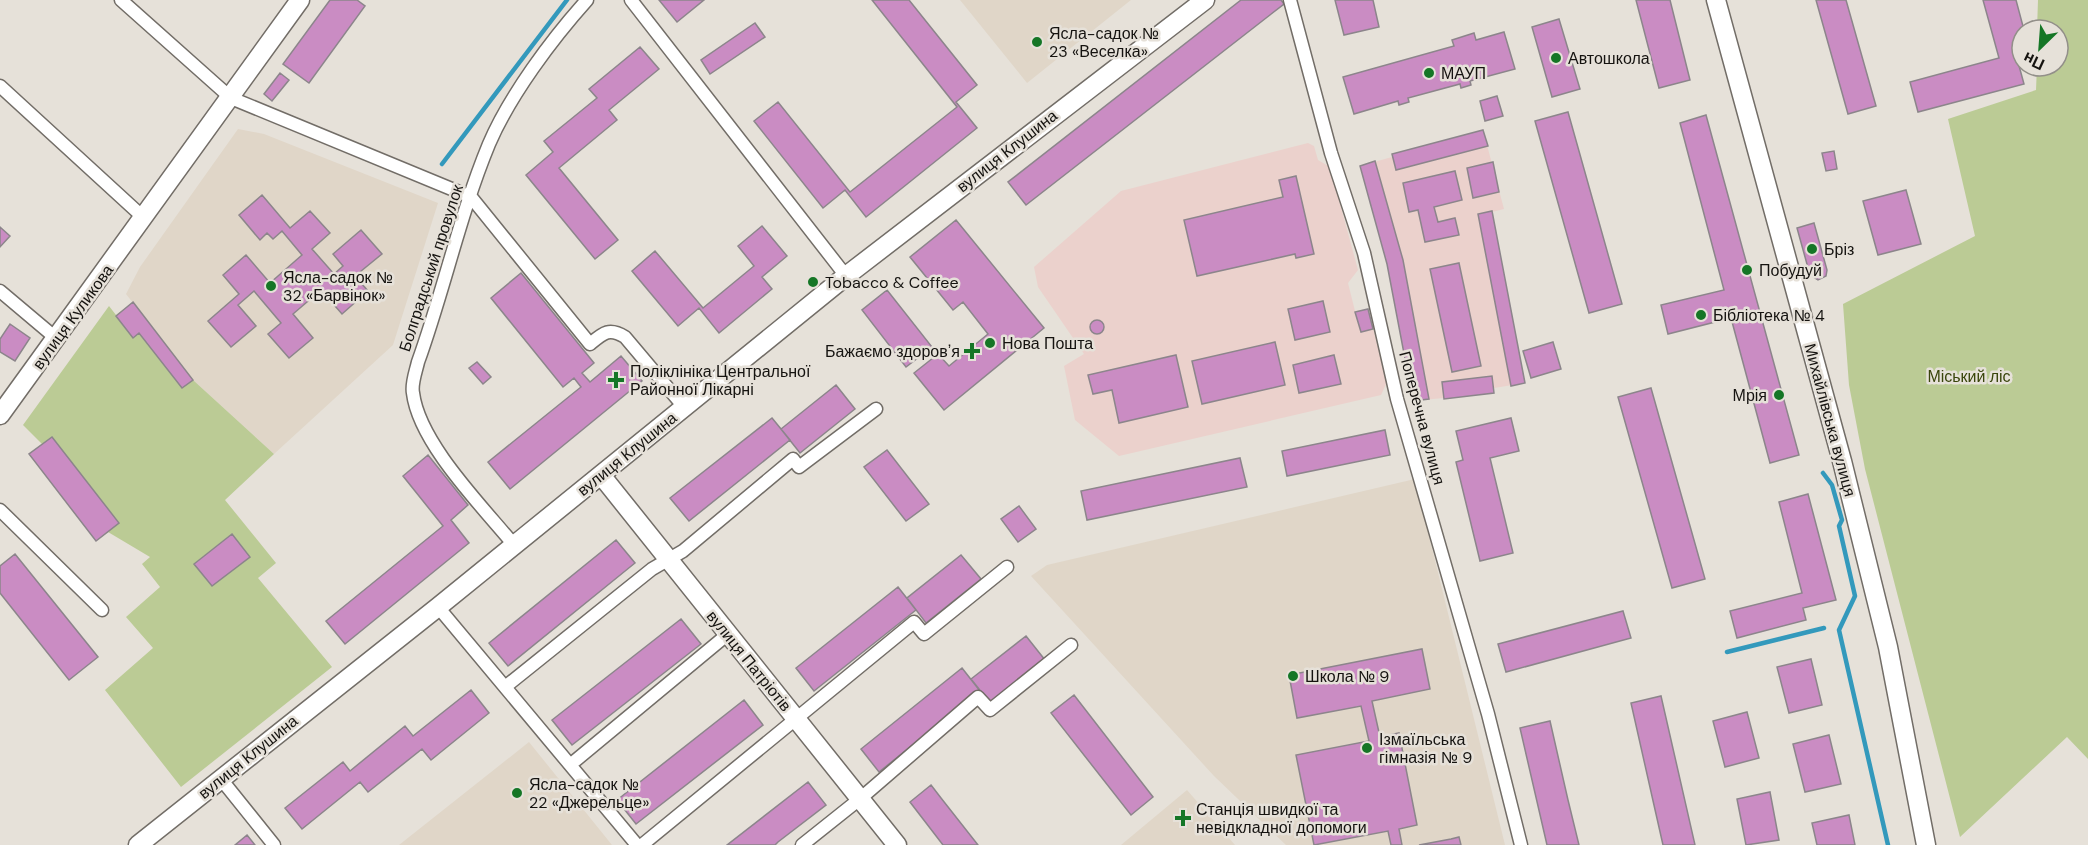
<svg xmlns="http://www.w3.org/2000/svg" width="2088" height="845" font-family="'DM Sans',sans-serif">
	<rect width="100%" height="100%" fill="#e6e1d9"/>
	<path fill="#ebd1cc" d="M1483,130L1504,209L1492,212L1525,383L1494,388V393L1413,401L1387,264L1360,166L1392,157V154Z
		M1308,143L1314,146L1318,160L1330,167L1358,270L1348,283L1355,311L1368,309L1387,382L1381,395L1119,456L1075,420L1064,366L1084,354L1038,287L1034,267L1121,191Z"/>
	<path fill="#e0d6c8" d="M960,0H1131L1027,83Z
		M238,129L264,134L438,203L393,345L274,454L193,380L126,294L140,267Z
		M1415,479L1505,845H1286L1214,776L1031,576L1047,565Z
		M529,742L612,845H399Z
		M1187,790L1235,845H1121Z"/>
	<path fill="#bbcb95" d="M2038,0H2088V759L2067,737L1960,837L1865,469L1849,385L1843,304L1975,236L1948,119L2036,90L2037,66H2058V30H2037Z
		M133,302L193,380L274,454L225,500L276,563L258,578L332,667L181,787L105,690L153,648L126,617L160,587L142,564L150,557L108,532L96,541L29,454L42,444L23,425L109,306L116,315Z"/>
	<g fill="none" stroke-linecap="round" stroke-linejoin="round">
		<path stroke="#3399bc" stroke-width="4.5" d="M442,164L567,0
			M1823,473L1832,485L1842,520L1839,526L1855,596L1839,630L1888,845
			M1727,652L1824,628"/>
	</g>
	<path fill="#ca8cc3" stroke="#8c858b" stroke-width="1.5" d="M330,0H357L365,6L309,83L283,64Z
		M659,0H704L677,22Z
		M872,0H909L977,85L956,102L977,128L866,217L845,190L823,208L754,121L778,102L850,192L957,107Z
		M1241,0H1281L1284,4L1026,205L1008,182Z
		M1335,0H1373L1379,27L1344,35Z
		M1636,0H1670L1690,80L1659,88Z
		M1816,0H1846L1876,106L1848,114Z
		M1983,0H2016L2024,30H2022V49L2015,51L2024,84L1918,112L1910,82L1999,58Z
		M1559,19L1580,89L1552,97L1532,27Z
		M755,23L765,37L710,74L701,60Z
		M1504,32L1515,69L1470,81L1471,85L1461,88L1460,84L1408,98L1409,102L1399,105L1398,101L1354,114L1343,77L1454,46L1452,40L1474,33L1476,40Z
		M640,47L659,69L609,110L617,120L559,168L618,240L595,259L526,175L553,152L544,141L597,98L589,89Z
		M280,73L289,80L272,101L264,94Z
		M1497,96L1503,116L1485,121L1480,101Z
		M1568,112L1622,304L1589,313L1535,121Z
		M1706,115L1799,455L1770,463L1731,318L1668,334L1661,305L1724,290L1680,123Z
		M1483,130L1488,146L1396,170L1392,154Z
		M1834,151L1837,169L1826,171L1822,153Z
		M1375,161L1403,260L1429,399L1413,401L1387,264L1360,166Z
		M1493,162L1499,192L1473,198L1467,168Z
		M1455,171L1462,200L1434,207L1438,222L1455,218L1459,235L1425,242L1418,210L1409,212L1403,183Z
		M1296,176L1314,254L1296,258L1295,254L1197,276L1184,220L1283,197L1279,180Z
		M1906,190L1921,244L1878,255L1863,201Z
		M262,195L290,228L310,211L330,233L312,249L334,274L343,266L333,254L361,230L382,254L355,276L368,291L342,314L321,290L293,314L313,338L289,358L268,334L281,323L254,291L238,305L256,326L231,347L208,321L239,294L223,275L246,255L270,283L302,255L282,231L273,239L267,233L260,240L239,215Z
		M1492,211L1525,383L1511,386L1478,214Z
		M956,220L1044,328L944,410L914,373L938,354L949,366L988,334L963,302L953,310L910,257Z
		M1814,223L1827,270L1826,276L1818,280L1810,275L1797,228Z
		M762,226L787,256L762,277L772,289L719,333L699,308L678,326L632,271L655,251L703,308L754,266L738,246Z
		M0,227L10,236L0,247Z
		M1459,263L1481,366L1452,372L1430,269Z
		M521,273L594,363L582,373L590,382L621,356L642,381L510,489L488,462L581,387L574,378L563,387L491,298Z
		M887,290L932,347L906,367L862,310Z
		M1323,301L1330,332L1295,340L1288,309Z
		M133,302L193,380L182,388L139,333L133,338L116,316Z
		M1368,309L1373,329L1361,332L1355,312Z
		M1090 327a7 7 0 1 1 14 0a7 7 0 1 1-14 0Z
		M10,324L30,338L15,361L0,352V339Z
		M1275,342L1285,385L1202,404L1192,361Z
		M1553,342L1561,369L1531,378L1523,351Z
		M1176,355L1188,407L1119,423L1112,390L1093,394L1088,375Z
		M1334,355L1341,384L1299,393L1293,365Z
		M477,362L491,377L483,384L469,368Z
		M1492,376L1494,393L1444,399L1442,382Z
		M836,385L855,409L800,453L781,429Z
		M1651,388L1705,579L1672,588L1618,397Z
		M772,418L790,440L689,521L670,498Z
		M1511,418L1519,451L1490,458L1513,553L1480,561L1456,462L1463,460L1456,431Z
		M1385,430L1390,455L1287,476L1282,451Z
		M52,437L119,523L96,541L29,454Z
		M887,450L929,504L906,521L864,467Z
		M428,455L468,505L451,520L469,543L345,644L326,621L443,526L403,476Z
		M1240,458L1247,487L1087,520L1081,491Z
		M1808,494L1836,600L1803,608L1806,620L1737,638L1730,611L1802,593L1779,502Z
		M1019,506L1036,529L1018,542L1001,519Z
		M232,534L250,557L212,586L194,564Z
		M616,540L635,563L508,666L489,643Z
		M15,554L98,657L69,680L0,593V566Z
		M961,555L981,579L926,623L907,598Z
		M898,587L916,610L814,691L796,668Z
		M1623,611L1631,638L1506,672L1498,644Z
		M681,619L701,644L572,745L552,720Z
		M1026,636L1045,660L991,704L971,679Z
		M1422,649L1430,689L1372,701L1380,737L1399,733L1417,825L1399,829L1402,845H1391L1388,831L1314,845L1296,755L1369,741L1361,706L1297,718L1289,675Z
		M1811,659L1822,705L1789,713L1777,667Z
		M962,668L980,691L879,772L861,749Z
		M471,690L489,713L431,760L422,749L368,792L360,782L302,829L285,808L343,762L350,771L405,726L413,736Z
		M1074,695L1153,797L1131,815L1051,713Z
		M1661,696L1695,845H1663L1656,814L1631,703Z
		M744,700L763,725L636,824L617,800Z
		M1747,712L1759,758L1725,767L1713,721Z
		M1550,721L1568,800L1579,845H1547L1520,728Z
		M1829,735L1841,784L1805,792L1793,744Z
		M808,782L826,805L778,842L775,845H727Z
		M931,785L941,798L978,845H943L910,802Z
		M1770,792L1779,840L1746,845L1737,799Z
		M1849,815L1855,845H1817L1812,823Z
		M247,835L255,845H235Z
		M1459,837L1461,845H1419L1451,839Z"/>
	<g fill="none" stroke-linecap="round" stroke-linejoin="round">
		<g stroke="#726d67" stroke-width="15">
			<path id="street" d="M121,0L231,98L471,197L590,344C603,333 609,327 625,337L684,407
				M631,0L846,276
				M1290,0L1331,153L1364,253L1397,399L1488,714L1521,845
				M0,86L144,218
				M0,291L57,339
				M0,510L102,610
				M514,545C482,506 419,443 413,393C411,384 416,371 418,362C444,290 460,214 489,144C510,95 552,39 587,0
				M438,607L637,845
				M505,687L652,569L683,551L793,459L799,467L876,409
				M570,765L728,634
				M221,779L274,845
				M642,845L914,622L924,634L1007,567
				M802,845L861,798L978,697L990,710L1071,645"/>
		</g>
		<g stroke="#726d67" stroke-width="21">
			<path id="secondary" d="M1716,0L1842,461L1888,647L1926,845
				M0,415L300,0
				M601,475L897,845
				M138,845L438,607L846,276L1205,0"/>
		</g>
		<use href="#street" stroke="#fff" stroke-width="12"/>
		<use href="#secondary" stroke="#fff" stroke-width="18"/>
	</g>
	<g fill="#157626" stroke="#e6e1d9" stroke-width="2">
		<circle cx="1037" cy="42" r="6"/>
		<circle cx="1556" cy="58" r="6"/>
		<circle cx="1429" cy="73" r="6"/>
		<circle cx="1812" cy="249" r="6"/>
		<circle cx="1747" cy="270" r="6"/>
		<circle cx="813" cy="282" r="6"/>
		<circle cx="271" cy="286" r="6"/>
		<circle cx="1701" cy="315" r="6"/>
		<circle cx="990" cy="343" r="6"/>
		<path d="M969 342h6v6h6v6h-6v6h-6v-6h-6v-6h6z"/>
		<path d="M613 371h6v6h6v6h-6v6h-6v-6h-6v-6h6z"/>
		<circle cx="1779" cy="395" r="6"/>
		<circle cx="1293" cy="676" r="6"/>
		<circle cx="1367" cy="748" r="6"/>
		<circle cx="517" cy="793" r="6"/>
		<path d="M1180 809h6v6h6v6h-6v6h-6v-6h-6v-6h6z"/>
	</g>
	<g text-anchor="middle" dominant-baseline="central" stroke-width="5" stroke-linejoin="round" paint-order="stroke">
		<g font-size="16" fill="#151310" stroke="#e6e1d9" text-anchor="start">
			<text x="1049" y="33">Ясла-садок №<tspan x="1049" dy="18">23 «Веселка»</tspan></text>
			<text x="1568" y="58">Автошкола</text>
			<text x="1441" y="73">МАУП</text>
			<text x="1824" y="249">Бріз</text>
			<text x="1759" y="270">Побудуй</text>
			<text x="283" y="277">Ясла-садок №<tspan x="283" dy="18">32 «Барвінок»</tspan></text>
			<text x="825" y="282">Tobacco &amp; Coffee</text>
			<text x="1713" y="315">Бібліотека № 4</text>
			<text x="1002" y="343">Нова Пошта</text>
			<text x="960" y="351" text-anchor="end">Бажаємо здоровʼя</text>
			<text x="630" y="371">Поліклініка Центральної<tspan x="630" dy="18">Районної Лікарні</tspan></text>
			<text x="1767" y="395" text-anchor="end">Мрія</text>
			<text x="1305" y="676">Школа № 9</text>
			<text x="1379" y="739">Ізмаїльська<tspan x="1379" dy="18">гімназія № 9</tspan></text>
			<text x="529" y="784">Ясла-садок №<tspan x="529" dy="18">22 «Джерельце»</tspan></text>
			<text x="1196" y="809">Станція швидкої та<tspan x="1196" dy="18">невідкладної допомоги</tspan></text>
		</g>
		<g font-size="16" fill="#151310" stroke="#e6e1d9">
			<text transform="translate(1007 151) rotate(-38)">вулиця Клушина</text>
			<text transform="translate(431 268) rotate(-72)">Болградський провулок</text>
			<text transform="translate(73 317) rotate(-54)">вулиця Куликова</text>
			<text transform="translate(1422 418) rotate(75)">Поперечна вулиця</text>
			<text transform="translate(1830 420) rotate(75)">Михайлівська вулиця</text>
			<text transform="translate(627 454) rotate(-39)">вулиця Клушина</text>
			<text transform="translate(749 661) rotate(51)">вулиця Патріотів</text>
			<text transform="translate(248 757) rotate(-39)">вулиця Клушина</text>
		</g>
		<g font-size="16" fill="#39450b" stroke="#e6e1d9">
			<text x="1969" y="376">Міський ліс</text>
		</g>
	</g>
	<g transform="translate(2040 48) rotate(205)"><circle r="28" fill="#e6e1d9" stroke="#928f89" stroke-width="1.5"/>
	<path d="M0-4.5L10 22L0 15L-10 22Z" fill="#157626"/>
	<text y="-9" font-size="16" font-weight="bold" text-anchor="middle" fill="#151310">Пн</text>
	</g>
</svg>
